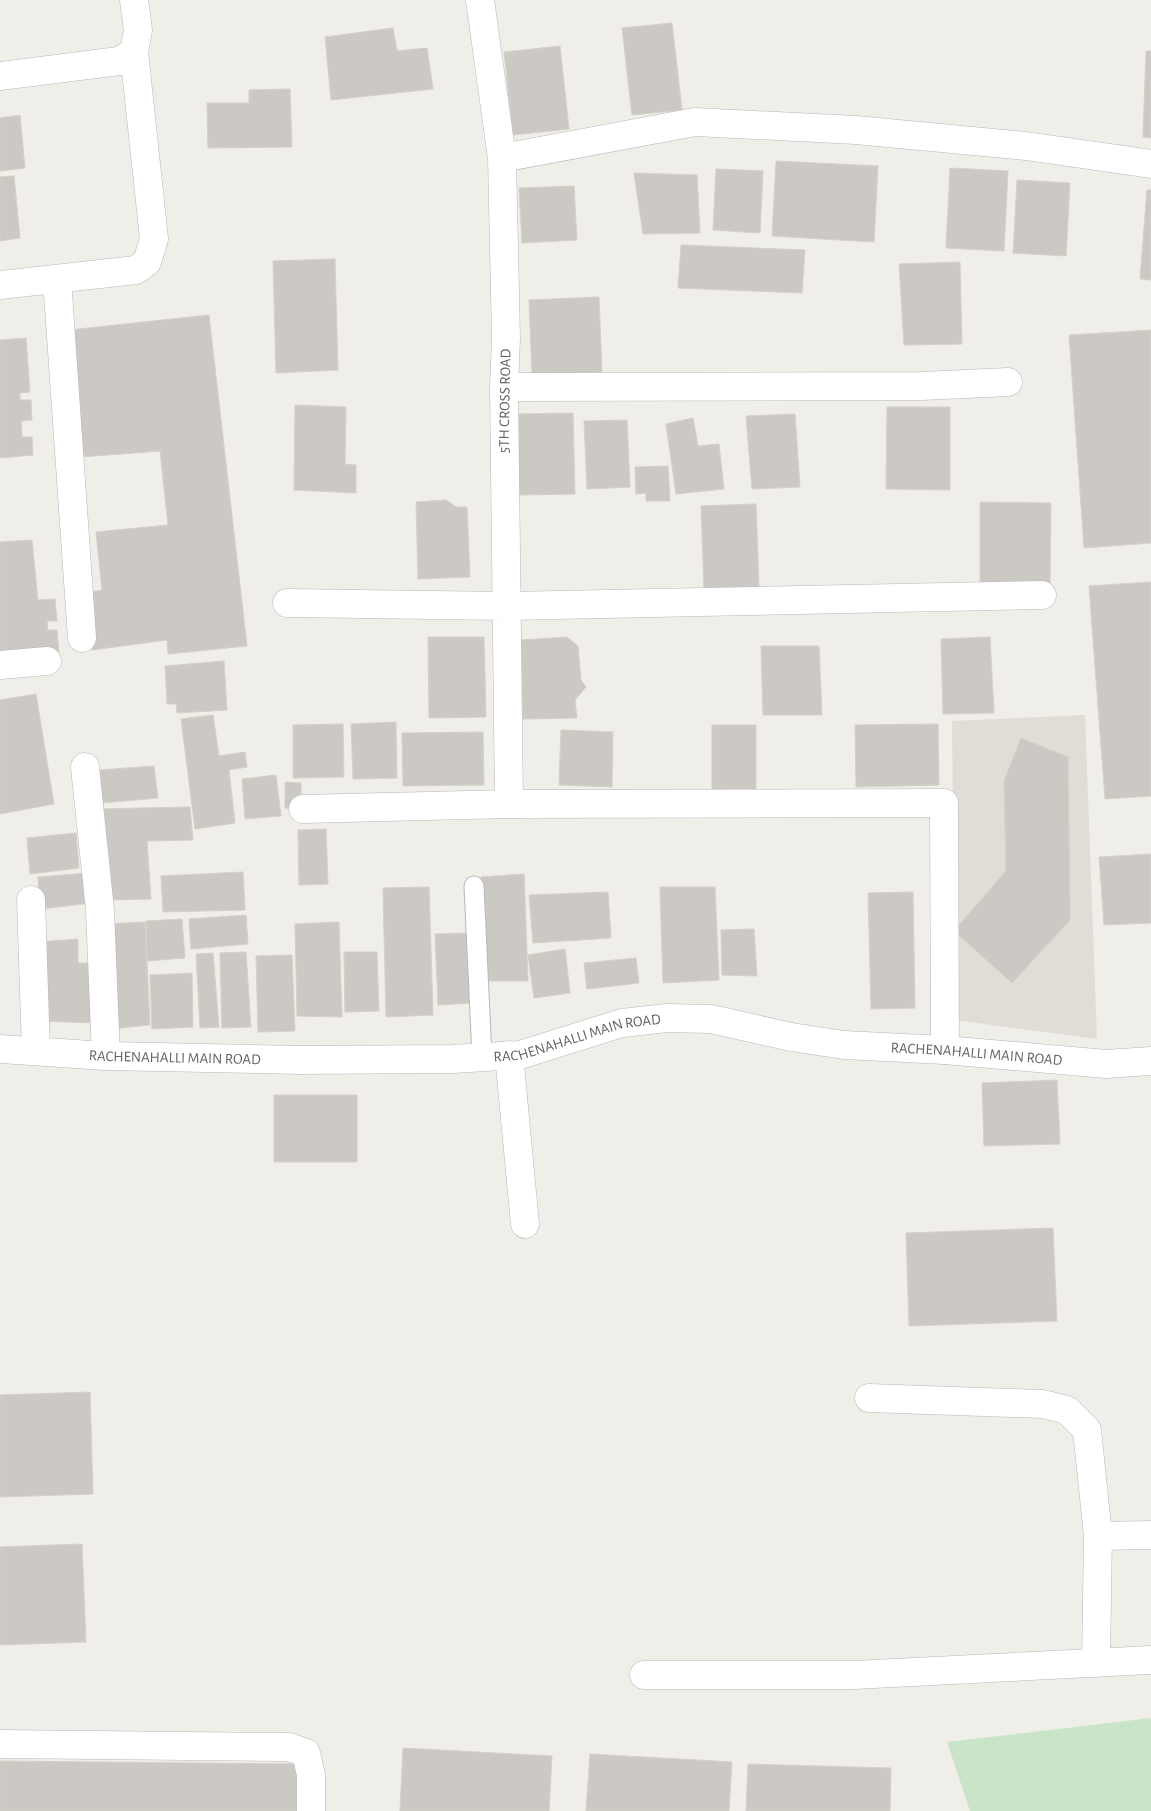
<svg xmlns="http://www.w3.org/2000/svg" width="1151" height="1811" font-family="'Alegreya Sans',sans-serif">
	<rect width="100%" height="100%" fill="#f0eee9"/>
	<path fill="#e0ddd7" d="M1085,715L1097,1039L955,1020L952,721Z"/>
	<path fill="#c9e5c8" d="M1151,1718V1811H970L947,1742Z"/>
	<path fill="#ccc9c5" stroke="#d5d0c7" d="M672,23L682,110L632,115L622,28Z
		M393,28L397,51L427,48L433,89L331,100L325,37Z
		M560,46L569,129L513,135L504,52Z
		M1146,51H1151V138L1143,137Z
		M290,89L292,147L208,148L207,103H249V90Z
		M20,115L25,168L0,171V118Z
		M776,161L878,166L874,242L772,236Z
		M950,168L1008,171L1004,251L946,248Z
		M716,169L763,171L760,233L713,230Z
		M634,173L697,175L700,233L643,234Z
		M14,176L20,238L0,241V177Z
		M1017,180L1070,183L1066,256L1013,253Z
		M574,186L577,240L522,243L519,188Z
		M1147,190H1151V280L1140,279Z
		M681,245L805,250L802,293L678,288Z
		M335,259L338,370L276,373L273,261Z
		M960,262L962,344L904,345L899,264Z
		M599,297L602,372L532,375L529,300Z
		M209,315L247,646L168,654L167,640L92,650L86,593L102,590L96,532L168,525L160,451L81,457L69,330Z
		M1151,330V543L1084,548L1069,335Z
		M26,338L30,392L20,393V400H31L32,420L21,421L22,437H32L33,455L0,458V340Z
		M295,405L346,407L345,464L356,465V493L294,490Z
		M887,407H950V490L886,489Z
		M573,413L575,494L518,495L516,414Z
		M795,414L800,487L752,489L746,416Z
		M693,418L698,446L719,444L724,489L676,494L666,424Z
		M627,420L630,487L587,489L584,421Z
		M668,466L670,501H646V493L636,494L635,467Z
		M446,500L456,507H467L470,577L418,579L416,502Z
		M980,502L1051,503L1050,588L980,587Z
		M756,504L759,587L704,589L701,506Z
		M32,540L38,600L55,599L57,621H47L48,630H57L59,654L0,659V542Z
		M1151,582V796L1105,799L1089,586Z
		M428,637H484L486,717L429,718Z
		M567,637L578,646L581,680L586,687L575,700L577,718L523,719L521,640Z
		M990,637L994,713L943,714L941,639Z
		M761,646H819L822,715H763Z
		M224,661L227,710L177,713L176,704H167L165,666Z
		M36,694L54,804L0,814V700Z
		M213,715L219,756L245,752L247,767L229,770L235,823L195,829L181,719Z
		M396,722L397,778L353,779L351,724Z
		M343,724L344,777L293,778V725Z
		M938,724L939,785L856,787L855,725Z
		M712,725H756V790H712Z
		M561,730L613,732L612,787L559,785Z
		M483,732L484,785L403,786L402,733Z
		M1021,738L1068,757L1070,920L1012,983L954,931L1006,871L1004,781Z
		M154,766L158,798L102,803L99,770Z
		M276,775L281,816L245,819L242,779Z
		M285,782L301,783V809L285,808Z
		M190,807L193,840L147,841L151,899L102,900L96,809Z
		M326,829L328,884L299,885L298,830Z
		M76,833L79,868L30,874L27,838Z
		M1151,854V923L1104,925L1099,857Z
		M243,872L245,910L163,912L161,876Z
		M88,873L92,903L40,909L38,877Z
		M524,874L528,981H484L481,877Z
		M429,887L433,1015L386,1017L383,888Z
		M660,887H715L719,980L663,983Z
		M608,892L611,938L533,943L529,895Z
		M913,892L915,1008L871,1009L868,893Z
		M246,915L248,944L191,949L189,919Z
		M182,919L185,958L147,961L146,921Z
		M145,922L150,1025L110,1029L103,924Z
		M339,922L342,1017L297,1016L295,924Z
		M754,929L757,976L722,975L721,930Z
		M468,933L472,1003L438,1005L435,934Z
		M78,939V963H93L95,1023L42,1021L38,942Z
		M565,949L570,993L534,998L528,955Z
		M246,952L251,1027L222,1028L220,953Z
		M344,952H377L379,1011L345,1012Z
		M213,953L219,1027L200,1028L196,954Z
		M292,955L295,1031L258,1032L256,956Z
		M636,958L639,983L587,989L584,963Z
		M192,973L193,1027L152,1029L150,975Z
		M1057,1080L1060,1144L984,1146L982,1083Z
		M274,1095H357V1162H274Z
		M1053,1228L1057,1321L909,1326L906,1233Z
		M90,1392L93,1494L0,1497V1395Z
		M82,1544L86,1642L0,1645V1547Z
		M403,1748L552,1756L549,1811H400Z
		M590,1754L732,1762L729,1811H586Z
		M0,1761L299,1764L298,1811H0Z
		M748,1764L891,1768L890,1811H746Z"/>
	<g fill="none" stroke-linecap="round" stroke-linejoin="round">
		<g stroke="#b5b8bb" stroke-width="21">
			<path id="lane" d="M474,886L482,1057"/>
		</g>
		<g stroke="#b5b8bb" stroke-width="29">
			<path id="street" d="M480,0L502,158L506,338L504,387L509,804
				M0,76L119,61L134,52
				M502,158L695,122L856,130L1026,146L1151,164
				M57,279L82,638
				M0,285L136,270L147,262L154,239L134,52L138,30L134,0
				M504,387L922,386L1008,382
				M287,603L506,606L1042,595
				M0,665L47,661
				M85,767L100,910L106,1056
				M303,809L509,804L944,803L945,1050
				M31,900L36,1051
				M509,1055L525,1224
				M869,1398L1043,1404L1067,1410L1087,1430L1098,1536L1096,1663
				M1098,1536L1151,1535
				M644,1675H854L1151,1660
				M0,1744L289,1747L306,1753L311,1775V1811"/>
		</g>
		<g stroke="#b5b7bb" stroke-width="29">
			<g id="secondary">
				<path id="s1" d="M0,1049L106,1056L299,1060L453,1059L520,1055L622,1023L667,1018L711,1019L791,1037L844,1045L945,1050L1106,1064L1151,1061"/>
			</g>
		</g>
		<use href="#lane" stroke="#fff" stroke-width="19"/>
		<use href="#street" stroke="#fff" stroke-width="28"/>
		<use href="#secondary" stroke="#fff" stroke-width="28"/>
	</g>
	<g text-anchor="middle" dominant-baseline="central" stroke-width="4" stroke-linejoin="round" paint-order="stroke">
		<g font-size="15" fill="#606367" stroke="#fff">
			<text transform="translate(505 401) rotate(-89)">5TH CROSS ROAD</text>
			<text stroke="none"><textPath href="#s1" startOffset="580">RACHENAHALLI MAIN ROAD</textPath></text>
			<text stroke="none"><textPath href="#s1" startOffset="985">RACHENAHALLI MAIN ROAD</textPath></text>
			<text stroke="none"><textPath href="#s1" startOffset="175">RACHENAHALLI MAIN ROAD</textPath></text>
		</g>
	</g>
</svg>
